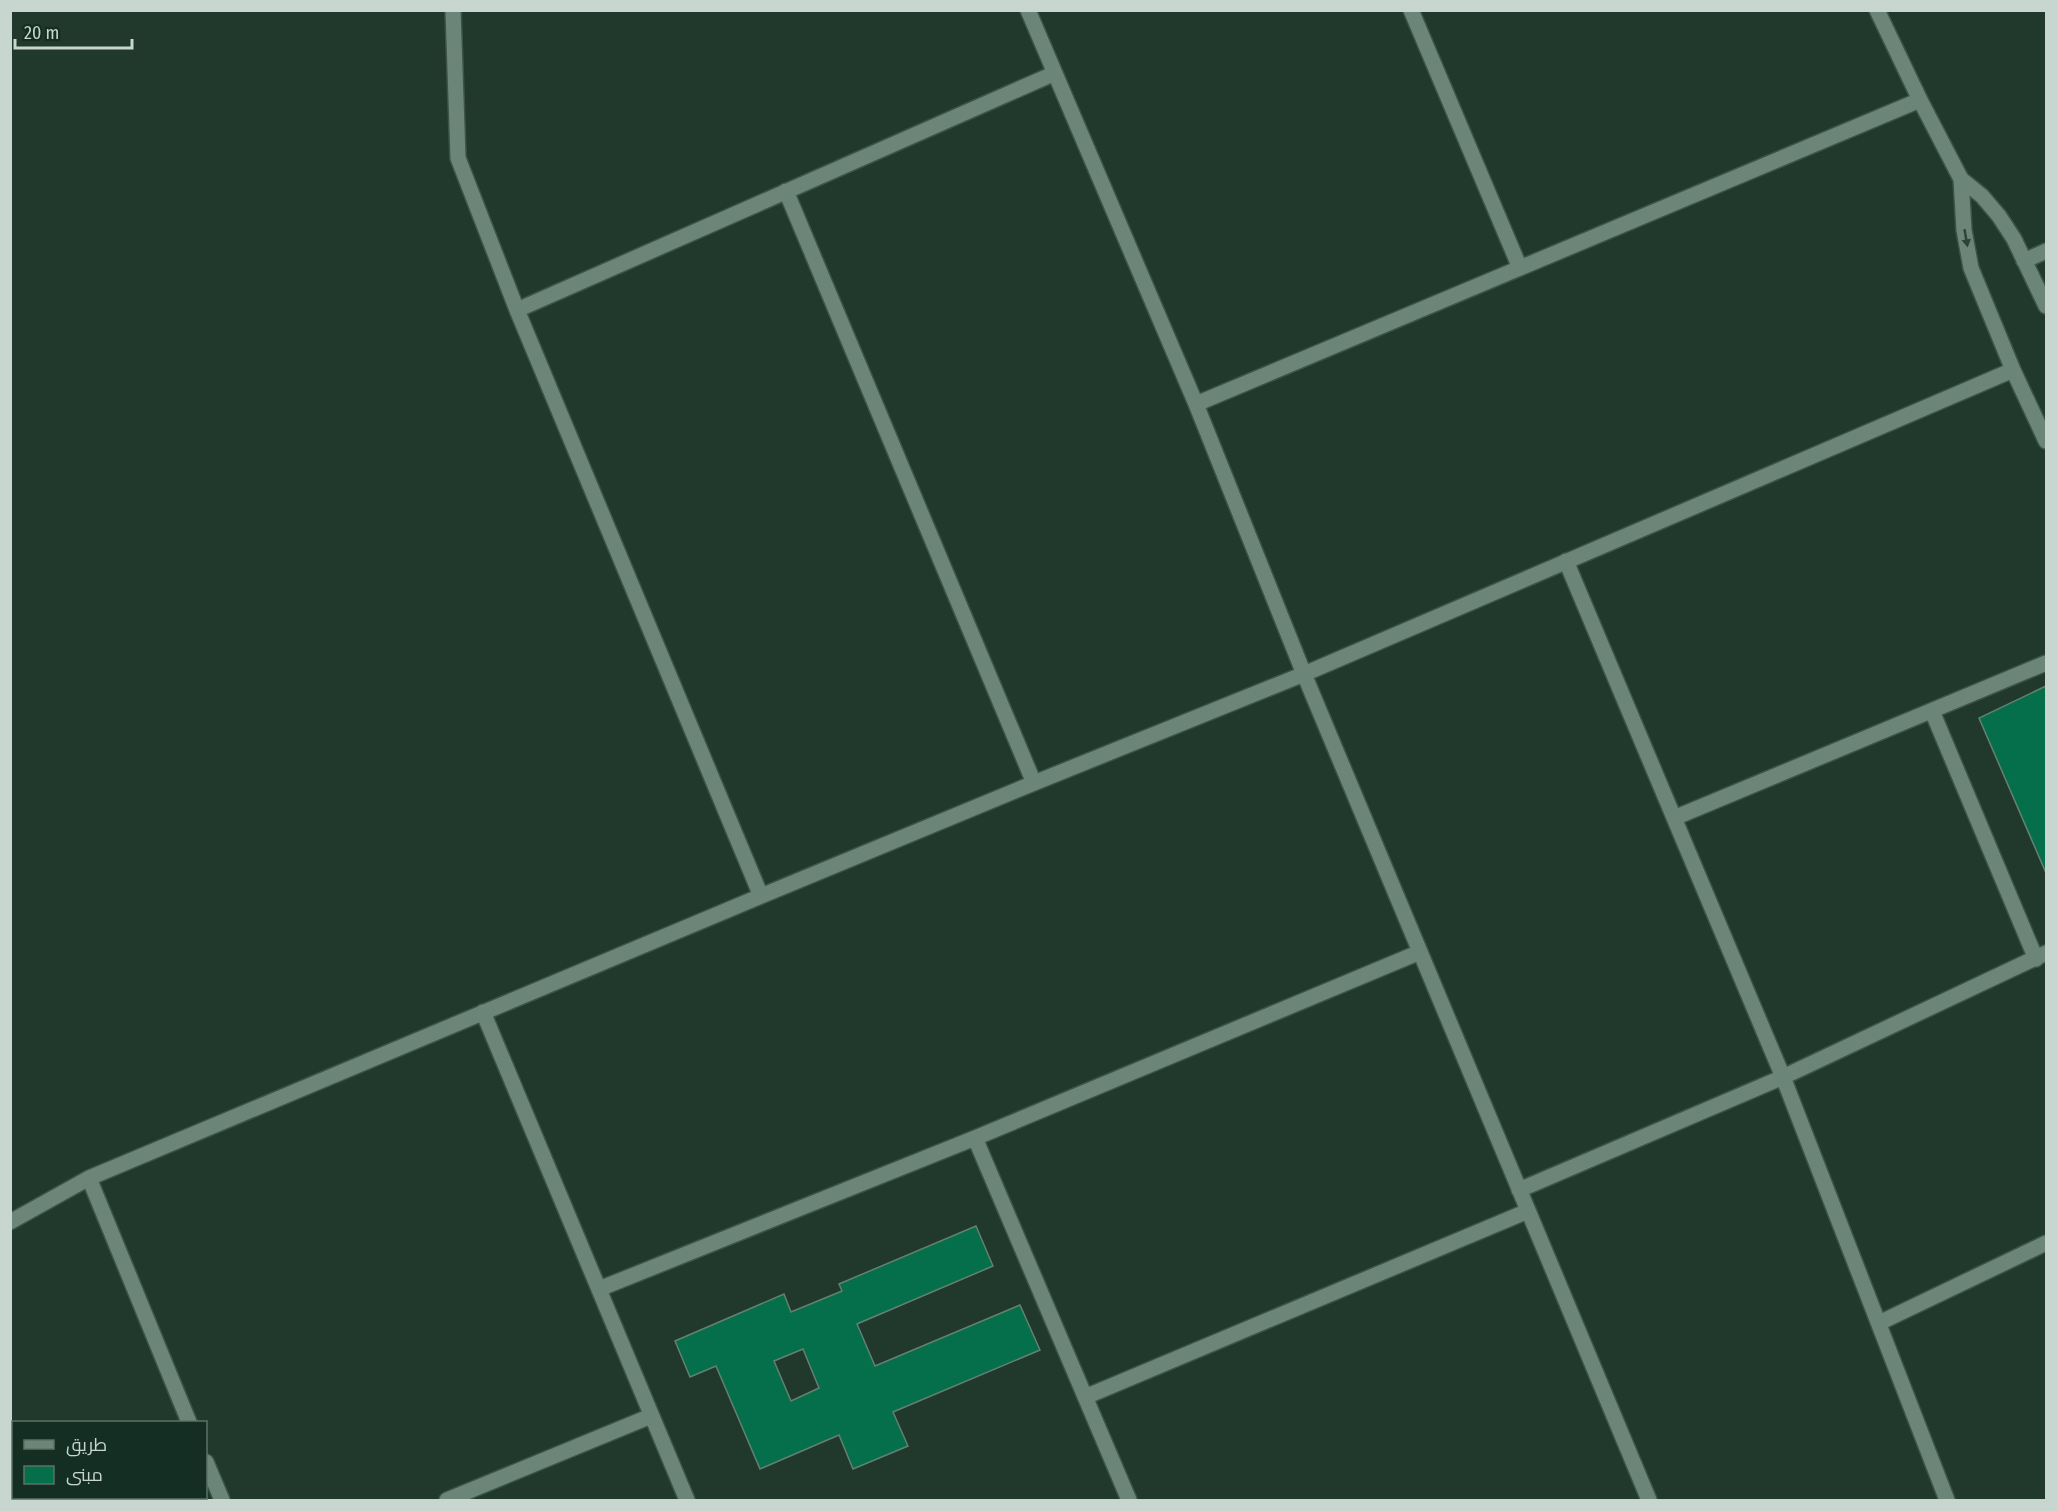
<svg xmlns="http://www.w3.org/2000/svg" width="2057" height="1511" font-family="'Fira Sans Condensed',Cairo,sans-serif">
	<rect width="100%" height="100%" fill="#20392c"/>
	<path fill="#056f4b" stroke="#648071" stroke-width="1.5" fill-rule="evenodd" d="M2046,686V873L1979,718Z
		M976,1226L993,1266L857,1324L875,1366L1020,1305L1040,1350L893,1412L908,1446L853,1469L839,1435L760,1469L716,1366L690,1377L675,1341L784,1294L791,1312L842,1291L839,1284ZM803,1349L819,1388L791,1401L774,1361Z"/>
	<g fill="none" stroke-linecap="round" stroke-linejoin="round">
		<g stroke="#3d5349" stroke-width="18">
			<path id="minor" d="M453,10L458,158L517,310L761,896
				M1028,10L1196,404L1304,674L1649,1500
				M1411,10L1520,268
				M1877,10L1920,100L1961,179L1982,196L1999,216L2014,239L2046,306
				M1961,179L1964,230L1971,268L2013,370L2046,441
				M786,191L1034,783
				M2024,261L2046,251
				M517,310L1053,74
				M1196,404L1920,100
				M1566,561L1783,1077L1947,1500
				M1932,711L2036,959
				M1674,818L2046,663
				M483,1012L687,1500
				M975,1138L1129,1500
				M89,1178L189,1422
				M1519,1190L1783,1077L2046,953
				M10,1222L89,1178L761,896L1034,783L1304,674L2013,370
				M599,1289L975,1138L1420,952
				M1879,1323L2046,1243
				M1085,1397L1528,1211
				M206,1462L222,1500
				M63,1500L70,1498
				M447,1500L651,1416"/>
		</g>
		<use href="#minor" stroke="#6b8678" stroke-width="15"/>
	</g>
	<defs><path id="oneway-solid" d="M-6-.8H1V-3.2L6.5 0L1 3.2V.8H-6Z" transform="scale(1.5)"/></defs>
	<use fill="#2a4438" href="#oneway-solid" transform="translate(1966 238) rotate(80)"/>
	<rect width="2057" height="1511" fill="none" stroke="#c7d6ce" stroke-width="24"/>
	<rect x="12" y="1421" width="195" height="78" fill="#152e23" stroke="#5c7167" stroke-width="1.5"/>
	<rect x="24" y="1440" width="30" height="9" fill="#6b8678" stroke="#5c7167" stroke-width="1.5"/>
	<text x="66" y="1451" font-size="18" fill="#c7d6ce">طريق</text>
	<rect x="24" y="1466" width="30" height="18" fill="#056f4b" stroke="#5c7167" stroke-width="1.5"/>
	<text x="66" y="1481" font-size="18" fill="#c7d6ce">مبنى</text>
	<path d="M15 39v9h117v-9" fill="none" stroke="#c7d6ce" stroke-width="3"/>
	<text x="24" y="39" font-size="18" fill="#c7d6ce" stroke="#152e23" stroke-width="4.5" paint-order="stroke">20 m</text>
</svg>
